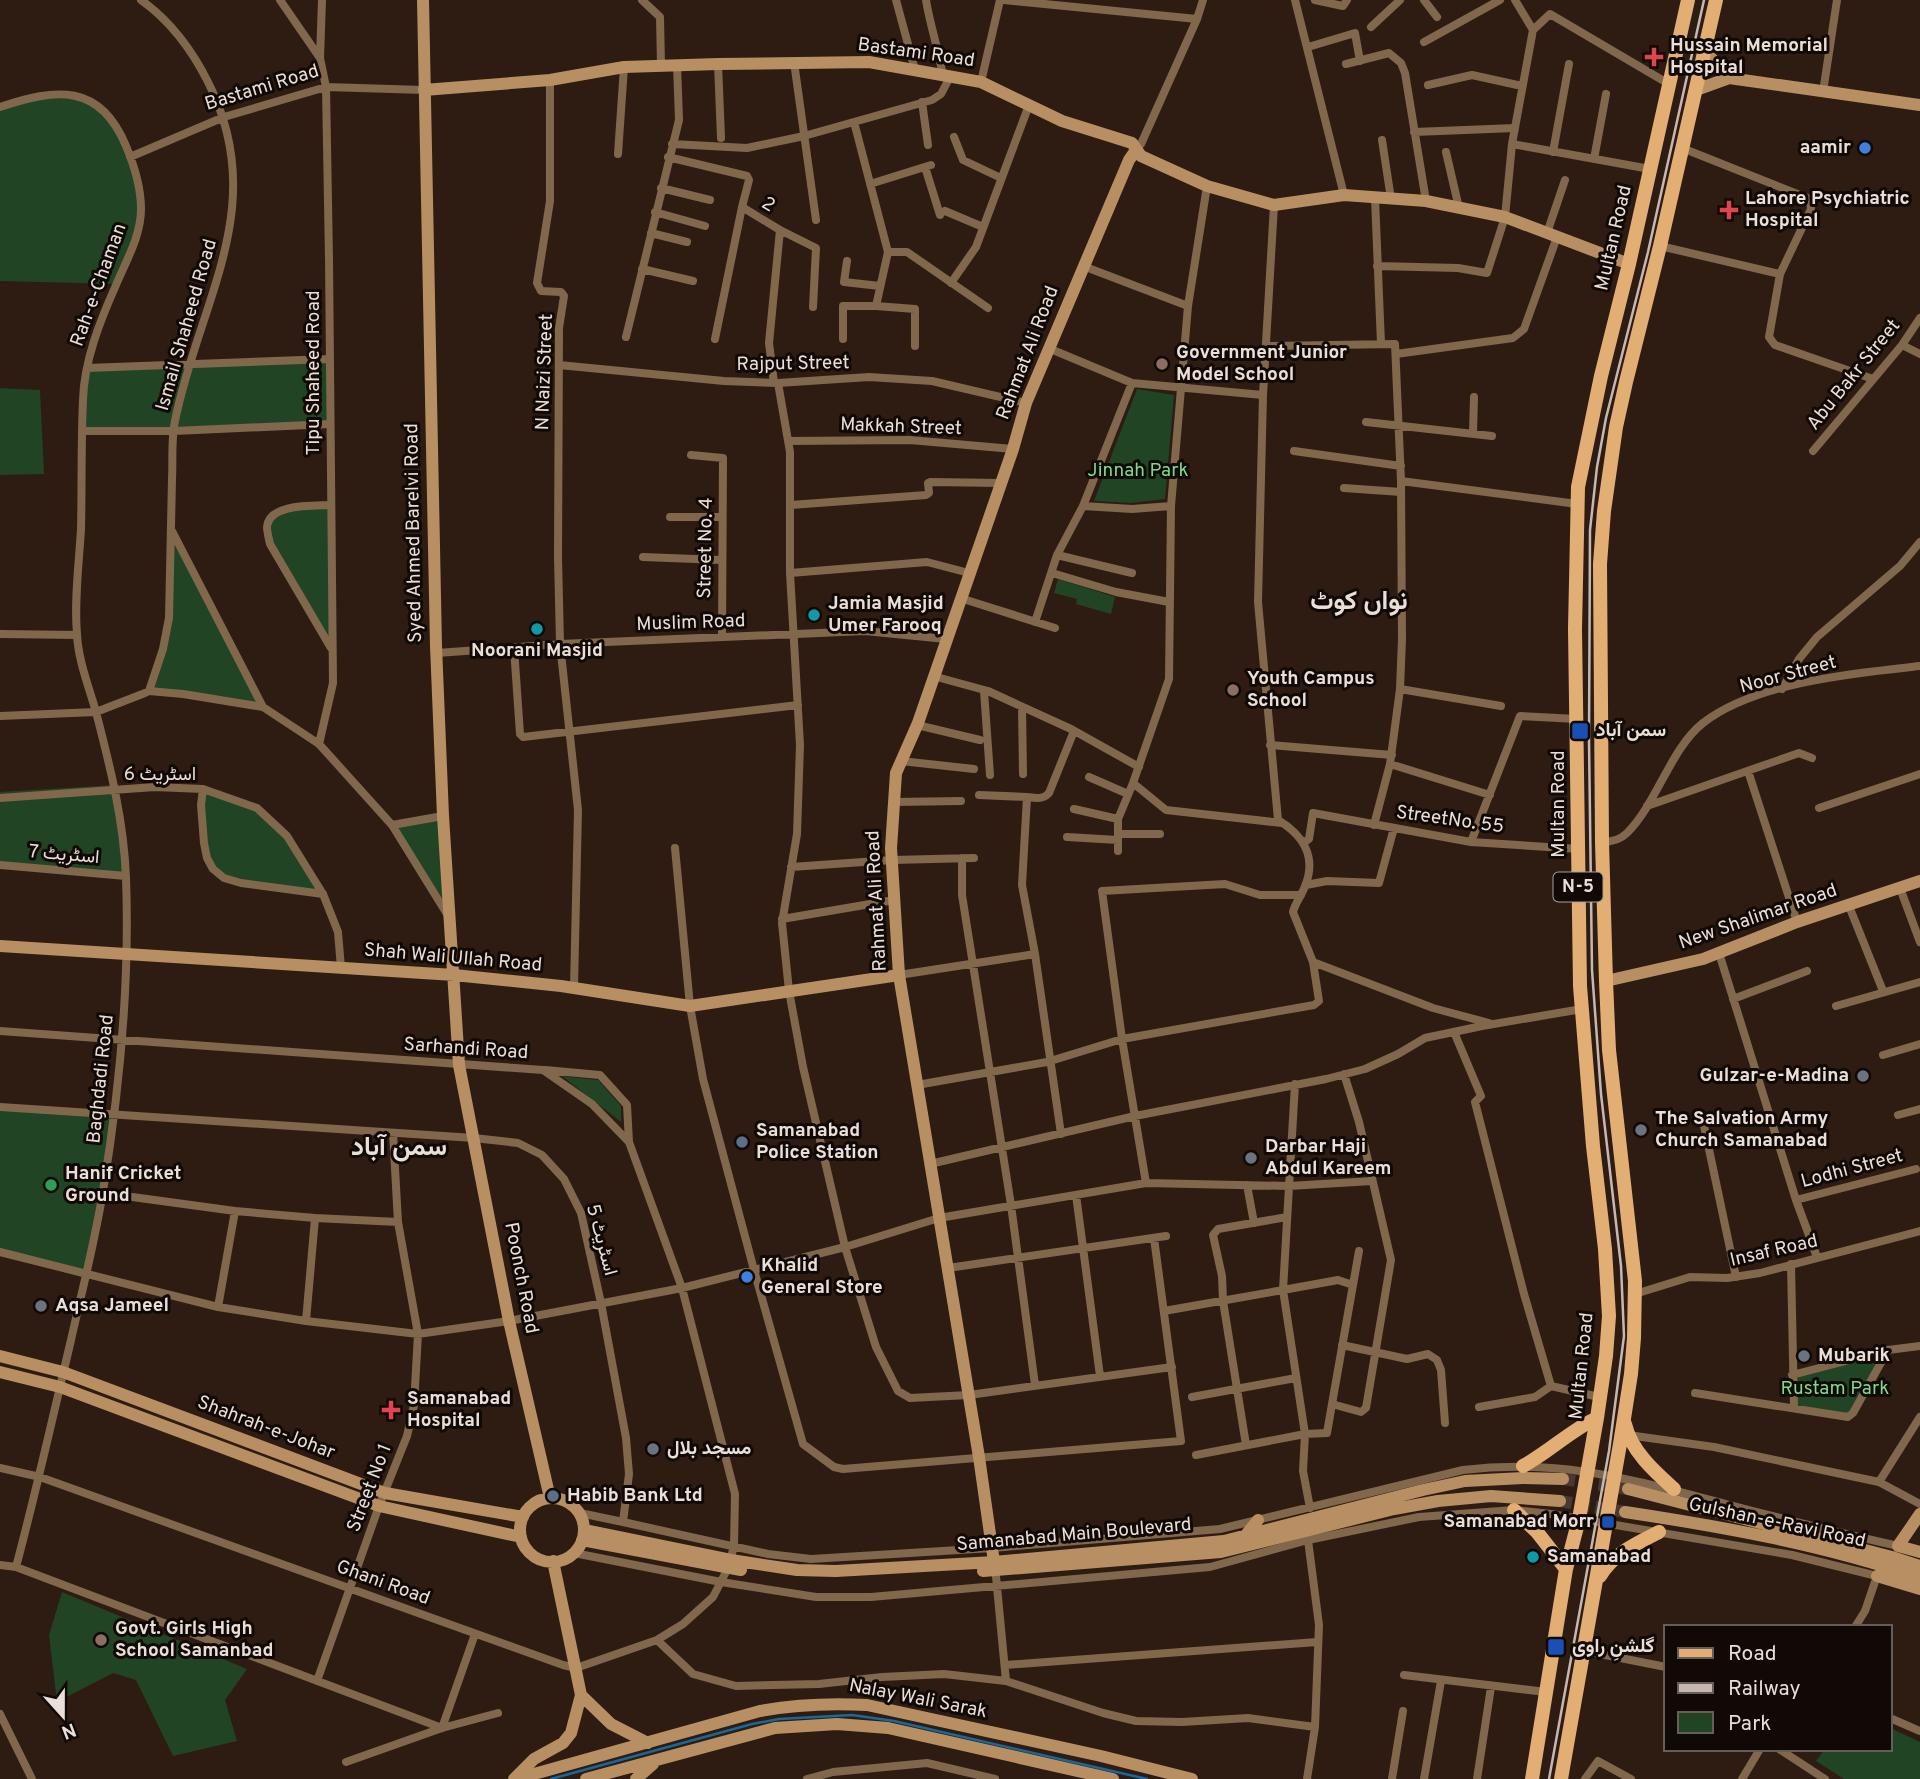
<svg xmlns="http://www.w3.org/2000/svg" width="1920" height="1779" font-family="Overpass,Vazirmatn,sans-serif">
	<rect width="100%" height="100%" fill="#2e1c13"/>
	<path fill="#204424" d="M68,96L88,103L105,115L117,132L139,185V226L118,284L0,281V107L19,101Z
		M330,359V424L83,431L84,396L92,365Z
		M0,388L40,390L44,474L0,475Z
		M1137,389L1174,395L1165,499L1130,503L1094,501Z
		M331,505L333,650L270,544L269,520L277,512Z
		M170,528L263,707L145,693L169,618Z
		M1058,579L1115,597L1111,614L1076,604L1077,599L1054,593Z
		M114,785L126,876L0,865V792Z
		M203,789L257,808L287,836L323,894L224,878L207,858Z
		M443,816L451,919L392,825Z
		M562,1076L598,1080L621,1106V1122Z
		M0,1107L114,1115L85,1274L81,1277L0,1254Z
		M1888,1350L1848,1417L1794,1407L1795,1374Z
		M62,1592L247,1669L225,1700L237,1741L173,1756L136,1680L113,1673L57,1702L49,1635Z
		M1890,1728L1920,1742V1779H1844L1816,1761L1825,1749H1890Z"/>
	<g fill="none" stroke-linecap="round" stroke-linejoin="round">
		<path stroke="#136aa0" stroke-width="2.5" d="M551,1779L752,1724L779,1719L852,1715L894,1721L1147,1779"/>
		<path stroke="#4a3931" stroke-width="12" stroke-dasharray="12 6" stroke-linecap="butt" d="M1563,1479L1628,1489
			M1560,1501L1625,1512"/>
		<path stroke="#81674c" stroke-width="8" d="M280,0L320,58
			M642,0L660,17L661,65
			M896,0L915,70
			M926,0C930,26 939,50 943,77
			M1004,0L1197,19
			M1295,0L1344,195
			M1315,0L1343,6L1347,0
			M1424,0L1437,17
			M1515,0L1533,30
			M1371,27L1400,0
			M1424,42L1500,0
			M1308,47L1355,33L1360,61
			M794,62L816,220
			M718,64L721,138
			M1346,64L1389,53L1401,63L1405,73L1426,201
			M550,80V201L537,283L541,291L561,292L564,296L559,328L558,557L560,644L578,810L574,988
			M981,82L1000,0
			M1428,85L1472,75L1522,86
			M1823,92L1837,0
			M922,102L928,145
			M0,107C56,88 100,83 126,146C134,165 141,189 141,209C141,236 126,261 116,285C100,321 84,361 83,400C81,443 82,486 81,529C79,563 74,601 77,634C78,660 89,687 96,712C110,766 124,821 126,878C130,983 120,1087 103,1191C95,1241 82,1291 71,1340C53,1416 36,1492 16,1567
			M1414,132L1515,128
			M954,137L963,160L1001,178
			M1382,140L1391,199
			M672,144L747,148L804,136L932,100L941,94L950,77
			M1512,144L1650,169
			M1682,148L1810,199L1811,209L1780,274
			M1136,150L1141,144L1197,19L1203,0
			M1446,152L1459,208
			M1553,152L1569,64
			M618,154L624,67
			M130,157L224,117L326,87L424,90
			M668,157L747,176L749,180L742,207L780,230L769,343L774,383
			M1594,159L1606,94
			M925,167L940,215
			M870,184L931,165
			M661,188L710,200
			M1375,198L1381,344
			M945,211L983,227
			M655,212L705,226
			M780,230L816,248L813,307
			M651,233L687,242
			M1547,233L1565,180
			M1660,246L1780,274L1769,337L1775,345L1873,379
			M888,252H907L988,308
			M847,261L844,282L880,286
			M1083,266L1188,306
			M1377,266L1458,268L1487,273L1505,217L1512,144L1533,30L1550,14L1669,84
			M642,269L693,281
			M951,283L976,247L1029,105
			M876,306L915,309V346
			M626,337L679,120L677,65
			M715,339L742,207
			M843,339V306H876L888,252L854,122
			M1902,345L1920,354
			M1266,346L1395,344L1401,481L1402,639L1400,689L1390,764L1374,825
			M1048,348L1132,383L1263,395
			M1396,354L1513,338L1524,329L1557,237
			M559,365L724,381L778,383L869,377L932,381L1026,403
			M87,368L330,359
			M778,383L790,452V573L800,745L797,834L782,923L789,991L803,1067L845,1247L876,1347L898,1391L910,1398L969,1395L1172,1367
			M1366,422L1492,436
			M83,431H174L330,424
			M1473,433L1474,397
			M788,441L910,440L1013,449
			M1294,451L1401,466
			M1813,451L1902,345L1920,318
			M691,455L723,458L722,637
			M1401,481L1577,504
			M1344,488L1401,492
			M791,505L926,495L929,493L928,483L930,482L1001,483
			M1083,506L1132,509L1171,506L1188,306L1207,186
			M1171,506L1169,679L1133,783L1166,810L1282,823
			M670,517H722
			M172,531L263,707
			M1057,555L1132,573
			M643,557L721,560
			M790,573L927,562L969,573
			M1052,573L1116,592L1169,602
			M960,598L1055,628
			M1035,622L1057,555L1083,506L1132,383
			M0,634L77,635
			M331,648L270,544C269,539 267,532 267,527C269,503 314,506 331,505
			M514,648L520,734L523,737L798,705
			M437,653L560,644L865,631L946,639
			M933,676L988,691L1071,729L1139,767
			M1400,689L1501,706
			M1782,689L1799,659L1817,637L1900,566L1920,542
			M149,691L183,694L263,707L319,744L392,825L447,914
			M984,691L990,775
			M1022,707L1023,774
			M0,716L96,712L145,693L149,691L163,649L169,618C170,572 171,526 172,479C173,461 171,439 175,421C199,301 271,206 208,82C192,50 169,20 141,0
			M917,725L980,740
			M319,744L333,683L329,259L326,87L320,58L322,0
			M1270,745L1392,755
			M901,761L974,769
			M1390,764L1490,795
			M1748,771L1797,922
			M1089,777L1128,794
			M203,789L201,805L204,843L207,858L213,869L224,878L241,883L323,894
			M979,795L1027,797
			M0,798L155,787L203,789L257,808L287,836L323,894L338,932L341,968
			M894,802L961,801
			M1647,806L1799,753L1812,758
			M1819,808L1920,774
			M1074,809L1118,819
			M392,825L443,816
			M1118,834H1160
			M1067,837L1118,840
			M1471,842L1520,716L1577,719
			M1602,842C1611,842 1621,839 1627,833C1657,803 1671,748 1703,723C1756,682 1855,673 1920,666
			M1303,843L1309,839L1313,813L1471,842L1579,849
			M675,848L690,1006L703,1079L754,1270L803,1444L834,1467L843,1469L1181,1441L1154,1238
			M1118,851V819L1133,783
			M962,858V895L1011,1205L1035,1385
			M0,865L126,876
			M791,867L892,860L974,858
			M1306,885L1327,881L1379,883L1394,828
			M1900,888L1920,942
			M1849,906L1883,991
			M782,919L894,900
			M1719,953L1796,1200L1817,1257
			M1313,962L1433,1008L1489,1023
			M899,975L1035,954
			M1733,999L1807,971
			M1836,1006L1920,982
			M0,1031L543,1070L592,1104L629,1142L682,1288L735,1494L734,1546L728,1568L713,1597L683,1624L657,1640L576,1668L563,1665L40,1477L0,1468
			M1454,1032L1481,1096L1475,1102L1524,1294L1551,1386L1599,1397
			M1883,1055L1920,1044
			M545,1070L600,1075L627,1105L629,1142
			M1344,1074L1359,1122L1391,1260L1366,1408L1361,1412L1332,1404L1359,1251
			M1295,1084L1283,1290L1338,1280L1353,1285
			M917,1085L1047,1062L1122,1039L1314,1005L1319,1001L1313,962L1293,912C1295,903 1302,895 1305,886C1317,857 1303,835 1278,820L1258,602L1263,395L1274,205
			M0,1107L474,1138L518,1143L542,1155L564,1179L581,1213L601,1303L626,1438L629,1474L623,1522L768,1554L811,1559L992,1548L1220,1529L1463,1470C1561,1458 1633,1480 1726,1504C1783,1519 1841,1533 1898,1546
			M1898,1115L1920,1109
			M1703,1121L1736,1277
			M1061,1134L1035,954L1022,885L1027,797C1035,798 1043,800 1049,793L1074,731
			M930,1164L1135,1116L1326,1079L1365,1069L1398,1054L1425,1038L1482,1026L1582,1009
			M1146,1183L1122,1039L1102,891L1225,884L1260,895H1301
			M1247,1185L1254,1223
			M103,1193L235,1211L315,1218L398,1222
			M1076,1195L1100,1376
			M1796,1200L1916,1169
			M0,1252L218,1307L306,1321L418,1334L509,1321L682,1288L845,1247L939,1218L1146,1183L1289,1186L1372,1181
			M1791,1264L1794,1407
			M948,1268L1166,1236
			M1635,1294L1690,1277L1727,1278L1760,1273L1920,1231
			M218,1307L235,1211
			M1164,1311L1283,1290L1305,1434L1196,1455
			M306,1321L315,1218
			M1342,1345L1407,1359L1428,1354L1437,1360L1441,1370L1445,1423
			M1792,1375L1888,1350L1920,1346
			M1695,1393L1848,1417L1853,1413L1888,1350
			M1192,1397L1296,1378
			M1479,1407L1535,1397L1551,1386
			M1628,1435L1714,1447L1879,1482L1920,1417
			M1246,1445L1223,1301L1222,1276L1213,1235L1218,1229L1287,1217
			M1879,1482L1920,1504
			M1310,1508L1303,1471L1305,1434L1327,1433L1332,1404
			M580,1513L623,1522
			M574,1553L721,1582L816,1597H871L1210,1567L1308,1540L1419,1517L1514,1510L1551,1514L1792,1555L1877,1576L1865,1611L1855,1627
			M0,1565L16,1567L442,1728L475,1634
			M657,1640L693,1674L736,1686L819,1684L882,1677L944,1674L1006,1681L995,1566
			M1585,1651L1666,1667
			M1006,1665L1317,1642
			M1404,1675L1546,1692
			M317,1681L379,1506L407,1436L414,1405L418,1334L398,1222L393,1133
			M1006,1681L1103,1713L1136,1721L1182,1722L1248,1718L1315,1727
			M0,1714L32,1779
			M1890,1718L1920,1731
			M1779,1749L1825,1779
			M346,1762L442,1728L498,1713
			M807,1779L833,1772L927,1763L995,1779
			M1307,1779L1315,1727L1319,1625L1308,1540
			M1392,1779L1403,1711
			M1424,1779L1441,1681
			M1477,1779L1491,1687
			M1585,1779L1598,1761L1631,1779
			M1742,1779L1760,1749"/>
		<path stroke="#b88f63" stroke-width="12" d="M423,0L436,646L443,816L459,1065L509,1321L550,1498
			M1705,51L1729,78
			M424,90L550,80L624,67L718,64L869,62L981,82L1062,121L1132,143L1141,156L1207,186L1274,205L1344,195L1426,201L1505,217L1629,264
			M1696,90L1729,78L1920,105
			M0,946L454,975L561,986L690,1006L899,975
			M1606,981L1703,959L1797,922L1920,881
			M0,1356L63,1372L385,1493L523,1517
			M0,1372L60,1387L379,1506L521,1537
			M1628,1489L1892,1557L1920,1566
			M520 1530a32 32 0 1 1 64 0a32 32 0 1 1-64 0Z
			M1625,1512C1724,1527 1825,1545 1920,1578
			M1920,1514L1898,1546L1920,1552
			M584,1530L731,1560L797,1570L836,1571L994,1562L1224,1541L1423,1490L1465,1481L1523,1478L1563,1479
			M1245,1536L1258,1520
			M582,1540L741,1570
			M994,1562L979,1457L899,975L891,848L896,773L918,723L1013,449L1026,403L1129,160L1136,150
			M983,1571L1221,1552L1394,1509L1438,1501L1491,1496L1560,1501
			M1877,1576L1920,1589
			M581,1695L611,1724L648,1743
			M514,1779L534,1759L563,1743L571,1733L581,1695L553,1561
			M516,1779L760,1711C798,1704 829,1703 867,1705L1101,1756L1192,1779
			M586,1779L775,1728L837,1724L888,1728L1113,1779
			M636,1779L653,1764"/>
		<path stroke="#e3ae74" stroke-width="14" d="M1625,1424C1631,1451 1655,1472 1674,1489
			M1523,1466C1549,1452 1571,1430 1597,1418
			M1514,1510L1537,1532L1566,1569
			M1600,1576C1614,1553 1636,1544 1659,1532
			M1532,1779L1566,1569L1579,1519L1597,1418L1606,1356L1609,1316L1605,1249L1593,1146L1580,986L1575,629L1578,487L1601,376L1629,264L1688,0
			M1561,1779L1620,1444L1631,1374L1634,1338L1635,1281L1609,1050L1606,981L1602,842L1600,564L1604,511L1616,427L1626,382L1660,246L1716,0"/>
		<path stroke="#c5b8b2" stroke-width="2.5" d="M1549,1779L1609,1451L1624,1336L1621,1266L1601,1094L1592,970L1589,740L1590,530L1597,467L1606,418L1648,252L1704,0"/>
	</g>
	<g fill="#e0444e" stroke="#100905" stroke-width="2.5">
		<path d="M1650.5 46.5h7v7h7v7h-7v7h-7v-7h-7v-7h7z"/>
		<path d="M1725.5 199.5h7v7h7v7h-7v7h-7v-7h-7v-7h7z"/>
		<path d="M387.5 1399.5h7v7h7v7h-7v7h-7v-7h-7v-7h7z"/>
	</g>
	<g fill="#3f7fe0" stroke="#100905" stroke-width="2.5">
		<circle cx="1865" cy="148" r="7"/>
		<circle cx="747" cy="1277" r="7"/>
	</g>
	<g fill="#8d6e63" stroke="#100905" stroke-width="2.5">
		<circle cx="1162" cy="364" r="7"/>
		<circle cx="1233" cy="690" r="7"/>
		<circle cx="101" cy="1640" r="7"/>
	</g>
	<g fill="#0f9aa8" stroke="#100905" stroke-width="2.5">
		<circle cx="814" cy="615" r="7"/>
		<circle cx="537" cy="629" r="7"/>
		<circle cx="1533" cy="1557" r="7"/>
	</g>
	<g fill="#1a4fb4" stroke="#100905" stroke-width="2.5">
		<rect x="1571" y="722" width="18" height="18" rx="3.5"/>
		<rect x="1601" y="1515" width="14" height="14" rx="3.5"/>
		<rect x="1547" y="1638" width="18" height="18" rx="3.5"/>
	</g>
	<g fill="#6b7280" stroke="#100905" stroke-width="2.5">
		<circle cx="1863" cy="1076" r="7"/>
		<circle cx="1641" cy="1130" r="7"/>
		<circle cx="1251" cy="1158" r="7"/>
		<circle cx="41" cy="1306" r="7"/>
		<circle cx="1804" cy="1356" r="7"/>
		<circle cx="653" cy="1449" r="7"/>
	</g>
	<g fill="#5c6f8a" stroke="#100905" stroke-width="2.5">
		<circle cx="742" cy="1142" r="7"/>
		<circle cx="553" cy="1496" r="7"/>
	</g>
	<circle fill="#2e9e5b" stroke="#100905" stroke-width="2.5" cx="51" cy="1185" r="7"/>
	<g text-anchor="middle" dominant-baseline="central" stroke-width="6" stroke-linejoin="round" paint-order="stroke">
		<rect fill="#100905" stroke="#a99e99" stroke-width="2" x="1553.5" y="872.5" width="49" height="29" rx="5"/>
		<g font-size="18" font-weight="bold" fill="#eaded8">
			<text x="1578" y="887">N-5</text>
		</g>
		<g font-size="19" font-weight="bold" fill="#eaded8" stroke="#100905" text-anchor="start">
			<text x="1670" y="46">Hussain Memorial<tspan x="1670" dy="22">Hospital</tspan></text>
			<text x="1851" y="148" text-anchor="end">aamir</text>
			<text x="1745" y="199">Lahore Psychiatric<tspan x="1745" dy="22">Hospital</tspan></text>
			<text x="1176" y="353">Government Junior<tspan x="1176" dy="22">Model School</tspan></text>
			<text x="828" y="604">Jamia Masjid<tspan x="828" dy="22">Umer Farooq</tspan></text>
			<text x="537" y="651" text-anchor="middle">Noorani Masjid</text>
			<text x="1247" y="679">Youth Campus<tspan x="1247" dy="22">School</tspan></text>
			<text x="1596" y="731">سمن آباد</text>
			<text x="1849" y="1076" text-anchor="end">Gulzar-e-Madina</text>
			<text x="1655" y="1119">The Salvation Army<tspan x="1655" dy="22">Church Samanabad</tspan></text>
			<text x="756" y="1131">Samanabad<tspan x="756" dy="22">Police Station</tspan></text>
			<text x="1265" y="1147">Darbar Haji<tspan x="1265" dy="22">Abdul Kareem</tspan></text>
			<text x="65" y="1174">Hanif Cricket<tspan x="65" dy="22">Ground</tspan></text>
			<text x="761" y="1266">Khalid<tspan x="761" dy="22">General Store</tspan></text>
			<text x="55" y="1306">Aqsa Jameel</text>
			<text x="1818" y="1356">Mubarik</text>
			<text x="407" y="1399">Samanabad<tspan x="407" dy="22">Hospital</tspan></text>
			<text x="667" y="1449">مسجد بلال</text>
			<text x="567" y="1496">Habib Bank Ltd</text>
			<text x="1594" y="1522" text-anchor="end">Samanabad Morr</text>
			<text x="1547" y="1557">Samanabad</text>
			<text x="115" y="1629">Govt. Girls High<tspan x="115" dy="22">School Samanbad</tspan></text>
			<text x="1572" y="1647">گلشنِ راوی</text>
		</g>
		<g font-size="19" fill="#eaded8" stroke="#100905">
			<text transform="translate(916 53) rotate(8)">Bastami Road</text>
			<text transform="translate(262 88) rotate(-17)">Bastami Road</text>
			<text transform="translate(768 205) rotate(31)">2</text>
			<text transform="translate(1614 238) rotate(-77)">Multan Road</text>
			<text transform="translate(99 285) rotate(-70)">Rah-e-Chaman</text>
			<text transform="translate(187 325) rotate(-74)">Ismail Shaheed Road</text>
			<text transform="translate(1028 353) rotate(-69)">Rahmat Ali Road</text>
			<text transform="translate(793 364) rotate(-1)">Rajput Street</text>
			<text transform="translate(545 372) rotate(-88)">N Naizi Street</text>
			<text transform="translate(314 373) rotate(-90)">Tipu Shaheed Road</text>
			<text transform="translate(1854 375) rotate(-51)">Abu Bakr Street</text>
			<text transform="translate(901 427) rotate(2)">Makkah Street</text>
			<text transform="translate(414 533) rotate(-91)">Syed Ahmed Barelvi Road</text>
			<text transform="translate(706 548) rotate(-89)">Street No. 4</text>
			<text transform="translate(691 623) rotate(-2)">Muslim Road</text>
			<text transform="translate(1788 675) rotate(-15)">Noor Street</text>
			<text x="160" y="775">اسٹریٹ 6</text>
			<text transform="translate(1559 804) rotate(-90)">Multan Road</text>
			<text transform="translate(1450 820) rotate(8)">StreetNo. 55</text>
			<text transform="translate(64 855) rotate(5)">اسٹریٹ 7</text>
			<text transform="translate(877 901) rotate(-93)">Rahmat Ali Road</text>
			<text transform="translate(1758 917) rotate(-19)">New Shalimar Road</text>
			<text transform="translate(453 958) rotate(5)">Shah Wali Ullah Road</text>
			<text transform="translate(466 1049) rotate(4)">Sarhandi Road</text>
			<text transform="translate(101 1079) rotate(-84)">Baghdadi Road</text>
			<text transform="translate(1852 1169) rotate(-15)">Lodhi Street</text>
			<text transform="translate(601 1240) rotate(75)">اسٹریٹ 5</text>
			<text transform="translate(1774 1251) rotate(-13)">Insaf Road</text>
			<text transform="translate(521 1278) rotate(79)">Poonch Road</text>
			<text transform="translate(1582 1366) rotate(-84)">Multan Road</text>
			<text transform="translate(266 1428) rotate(21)">Shahrah-e-Johar</text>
			<text transform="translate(370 1488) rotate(-69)">Street No 1</text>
			<text transform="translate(1777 1523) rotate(12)">Gulshan-e-Ravi Road</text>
			<text transform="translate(1074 1535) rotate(-5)">Samanabad Main Boulevard</text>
			<text transform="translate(383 1583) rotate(20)">Ghani Road</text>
			<text transform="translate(918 1699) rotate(11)">Nalay Wali Sarak</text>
		</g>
		<g font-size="19" fill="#7eda88" stroke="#100905">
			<text x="1138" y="471">Jinnah Park</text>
			<text x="1835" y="1389">Rustam Park</text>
		</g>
		<g font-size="26" font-weight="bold" fill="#eaded8" stroke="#100905">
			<text x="1359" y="602">نواں کوٹ</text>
			<text x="399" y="1148">سمن آباد</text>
		</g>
	</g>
	<rect x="1664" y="1625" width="228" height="126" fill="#100905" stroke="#675e59" stroke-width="2"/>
	<rect x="1678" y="1648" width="35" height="10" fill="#e3ae74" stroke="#675e59" stroke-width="2"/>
	<text x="1728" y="1660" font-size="21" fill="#eaded8">Road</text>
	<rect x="1678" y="1683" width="35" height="10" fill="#c5b8b2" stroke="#675e59" stroke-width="2"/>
	<text x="1728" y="1695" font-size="21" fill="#eaded8">Railway</text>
	<rect x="1678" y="1712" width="35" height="21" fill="#204424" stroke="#675e59" stroke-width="2"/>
	<text x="1728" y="1730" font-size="21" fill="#eaded8">Park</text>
	<g transform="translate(63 1716) rotate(159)" stroke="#100905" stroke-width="5" paint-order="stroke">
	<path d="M0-5L12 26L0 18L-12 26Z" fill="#eaded8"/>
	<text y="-10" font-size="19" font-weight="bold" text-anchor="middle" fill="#eaded8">N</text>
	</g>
</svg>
